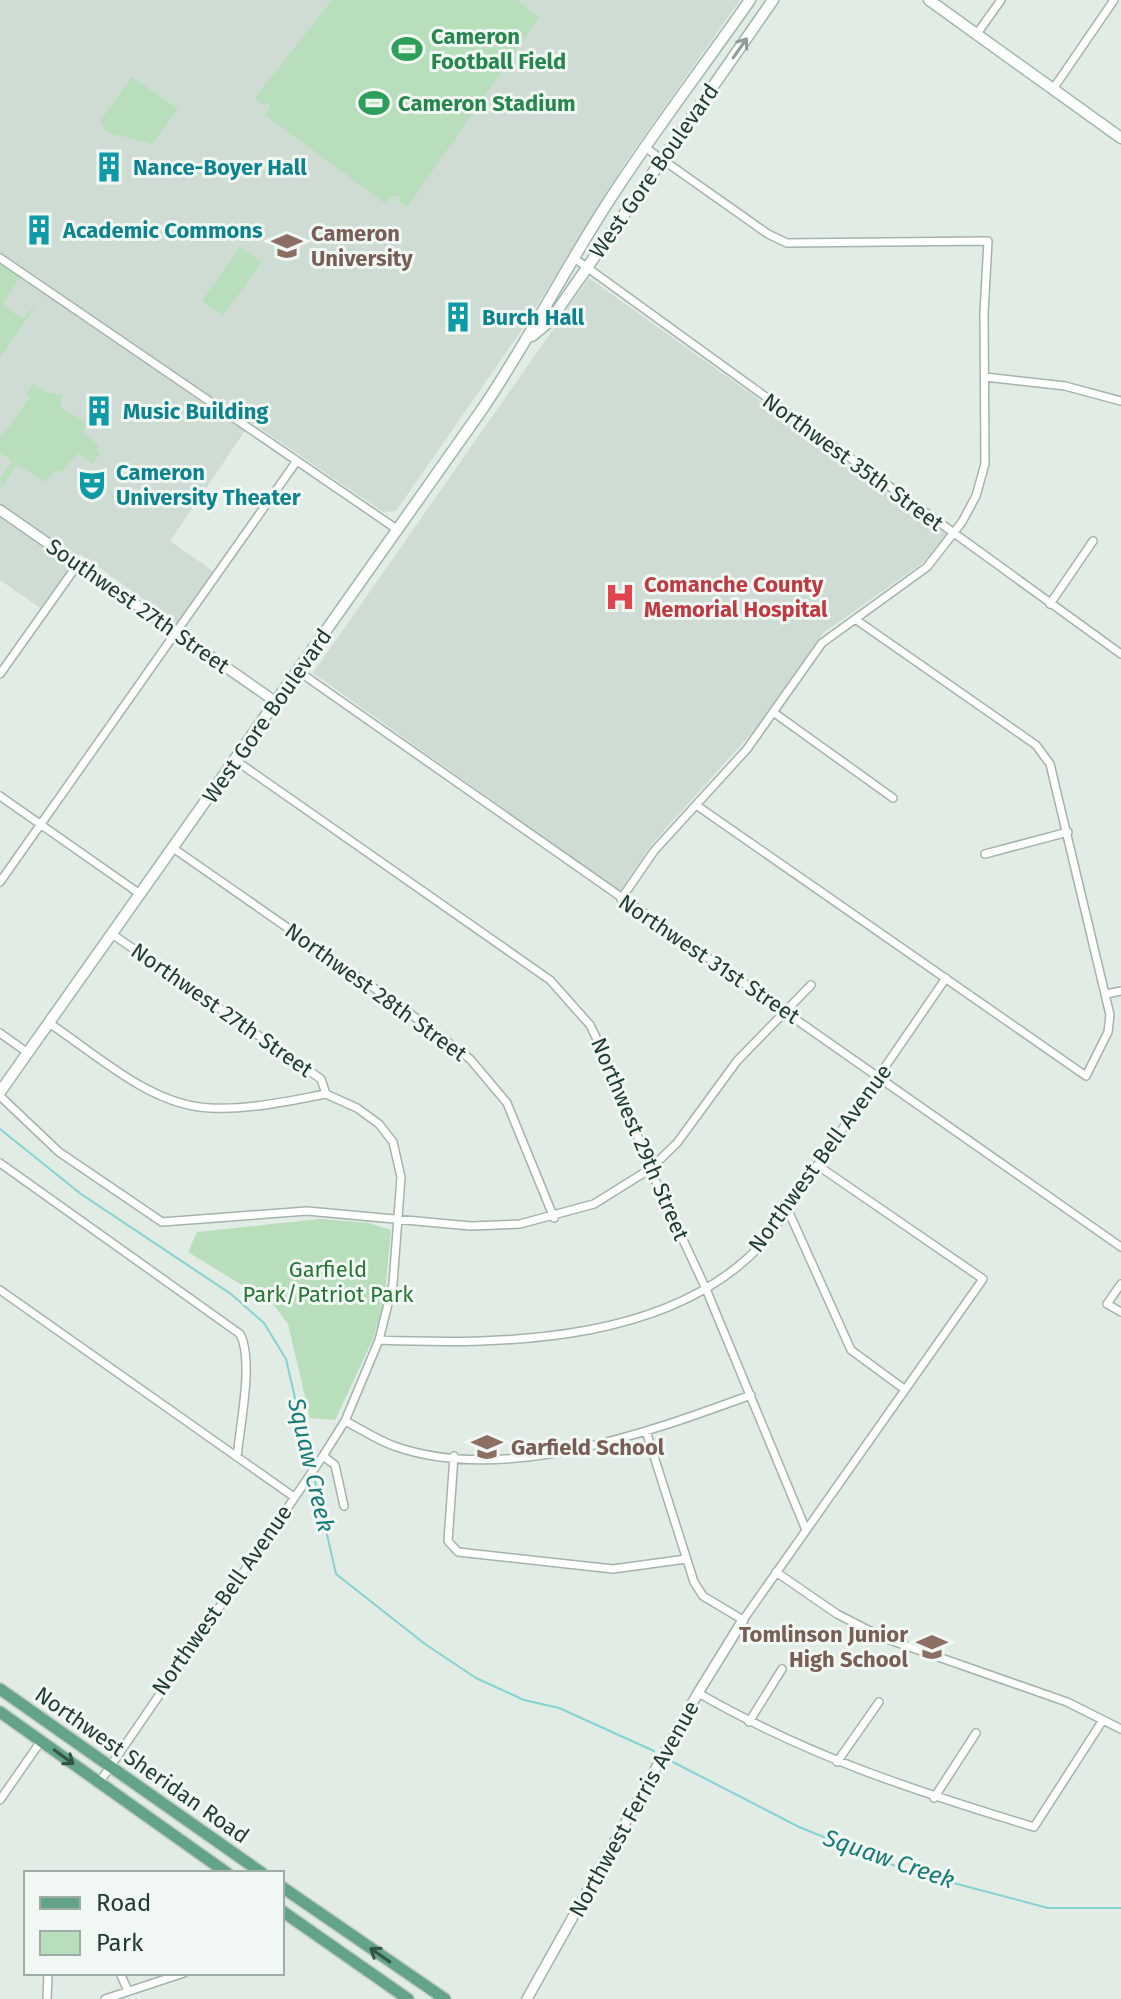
<svg xmlns="http://www.w3.org/2000/svg" width="1121" height="1999" font-family="'Fira Sans',sans-serif">
	<rect width="100%" height="100%" fill="#e0ece4"/>
	<path fill="#cedcd3" d="M0,0H740L627,160L521,331L396,511L383,512L251,422L170,541L213,571L177,623L80,554L40,608L0,580Z
		M589,278L947,534L925,561L823,633L757,727L650,846L620,891L313,673Z"/>
	<path fill="#b8debb" d="M332,0H518L539,18L407,207L398,201L400,197L392,196L386,204L265,115L270,107L269,102L264,105L255,98Z
		M132,77L178,109L152,144L107,132L100,121Z
		M240,247L262,262L223,316L202,301Z
		M0,264L20,277L2,305L23,319L39,301L0,357Z
		M33,384L45,392L62,395L60,407L87,424L82,433L99,445L96,449L100,453L93,464L78,453L62,472L55,470L46,482L17,465L2,486L0,478L12,461L0,452V439L30,397L26,394Z
		M320,1219L369,1223L391,1230L384,1303L373,1339L335,1420L310,1418L288,1324L273,1304L188,1252L197,1232Z"/>
	<g fill="none" stroke-linecap="round" stroke-linejoin="round">
		<path stroke="#85d3d1" stroke-width="2" d="M0,1129L81,1194L231,1294L264,1323L286,1359L311,1467
			M314,1477L336,1574L425,1644L476,1678L524,1700L559,1708L654,1751
			M671,1761L799,1827L908,1871L1048,1908H1121"/>
		<g stroke="#a3b4aa" stroke-width="10">
			<path id="minor" d="M976,35L1001,0
				M1053,89L1114,0
				M0,258L398,530
				M574,258L1121,654
				M985,377L1065,386L1121,401
				M1050,604L1093,541
				M298,671L1121,1247
				M0,674L78,564
				M773,712L893,798
				M235,760L550,980L590,1025L615,1076L650,1169L706,1289L806,1530
				M0,796L140,894
				M696,805L1086,1076L1108,1032L1110,1015L1050,764L1036,745L855,619
				M173,848L404,1009L470,1059L507,1103L554,1218
				M985,854L1068,832
				M0,882L296,462
				M621,899L654,851L747,749L822,643L927,567L962,522L976,496L985,464L984,313L988,241L787,243L768,234L646,148
				M1107,994L1121,991
				M49,1023C96,1054 151,1106 210,1108C249,1110 288,1101 326,1094
				M0,1033L28,1053
				M0,1096L59,1152L162,1222L307,1211L471,1226L520,1224L594,1204L650,1169L677,1143L737,1061L811,985
				M0,1163L240,1334C254,1360 240,1425 237,1457
				M787,1208L851,1350L904,1389
				M1121,1284L1107,1304L1121,1312
				M0,1290L294,1497
				M379,1340C507,1345 679,1343 769,1236L946,978
				M345,1421C361,1429 377,1440 394,1446C504,1485 647,1433 751,1395
				M646,1431L694,1582L703,1596L743,1620L983,1279L817,1165
				M323,1456L335,1465L344,1506
				M454,1456L448,1541L458,1552L613,1569L686,1559
				M776,1572L837,1614L884,1638L1067,1702L1121,1729
				M698,1693C810,1757 912,1790 1034,1827L1103,1720
				M749,1722L782,1669
				M837,1762L879,1702
				M99,1783L323,1456L345,1421L379,1340L393,1284L401,1177L393,1142L379,1124L357,1108L326,1094L321,1079L112,934
				M934,1798L976,1733
				M0,1800L41,1741
				M120,1973L128,1991
				M47,1999L48,1973
				M105,1999L184,1973"/>
		</g>
		<g stroke="#a3b4aa" stroke-width="12">
			<path id="tertiary" d="M0,510L276,702
				M527,1999L698,1693L743,1620"/>
		</g>
		<g stroke="#9eb8aa" stroke-width="13">
			<path id="secondary" d="M929,0L1121,138
				M532,336L550,321L773,0
				M0,1092L481,411C526,345 562,274 605,207C650,136 702,69 750,0"/>
		</g>
		<g stroke="#c1c9c5" stroke-width="14">
			<path id="primary" d="M0,1689L262,1873
				M0,1712L227,1873
				M282,1887L445,1999
				M282,1911L408,1999"/>
		</g>
		<use href="#minor" stroke="#fff" stroke-width="7"/>
		<use href="#tertiary" stroke="#fff" stroke-width="9"/>
		<use href="#secondary" stroke="#fff" stroke-width="10"/>
		<use href="#primary" stroke="#63a387" stroke-width="11"/>
	</g>
	<defs><path id="oneway-shaft" d="M-6 0H5M1.5-3L5.5 0L1.5 3" fill="none" stroke-width="1.6" stroke-linecap="round" stroke-linejoin="round" transform="scale(2)"/></defs>
	<use stroke="#909e98" href="#oneway-shaft" transform="translate(740 48) rotate(-55)"/>
	<g stroke="#315646">
		<use href="#oneway-shaft" transform="translate(64 1757) rotate(36)"/>
		<use href="#oneway-shaft" transform="translate(380 1955) rotate(-145)"/>
	</g>
	<defs>
		<g id="stadium-bare" transform="scale(2.4)"><path d="M0-5a6.5 5 0 1 0 0 10a6.5 5 0 1 0 0-10ZM-3.5-1.8h7v3.6h-7Z" fill="#2e9e5b" stroke="#f1f8f3" stroke-width="2.5" paint-order="stroke"/></g>
		<g id="building-bare" transform="scale(2.4)"><path d="M-4-6H4V6H1V3H-1V6H-4ZM-2.5-4.3h1.7v1.8h-1.7ZM.8-4.3h1.7v1.8H.8ZM-2.5-1h1.7V.8h-1.7ZM.8-1h1.7V.8H.8Z" fill="#0f9aa8" stroke="#f1f8f3" stroke-width="2.5" paint-order="stroke"/></g>
		<g id="university-bare" transform="scale(2.4)"><path d="M0-5L7-2L0 1L-7-2ZM-4 1L0 2.5L4 1V4Q0 6-4 4Z" fill="#8d6e63" stroke="#f1f8f3" stroke-width="2.5" paint-order="stroke"/></g>
		<g id="theatre-bare" transform="scale(2.4)"><path d="M-5-5.5Q0-4 5-5.5V0Q5 5 0 6Q-5 5-5 0ZM-3.3-2.5H-1v1.5H-3.3ZM1-2.5H3.3v1.5H1ZM-2.8 1Q0 5.5 2.8 1Z" fill="#0f9aa8" stroke="#f1f8f3" stroke-width="2.5" paint-order="stroke"/></g>
		<g id="hospital-bare" transform="scale(2.4)"><path d="M-5-5h3v3.5h4V-5h3V5h-3V1.5h-4V5h-3Z" fill="#e0444e" stroke="#f1f8f3" stroke-width="2.5" paint-order="stroke"/></g>
		<g id="school-bare" transform="scale(2.4)"><path d="M0-5L7-2L0 1L-7-2ZM-4 1L0 2.5L4 1V4Q0 6-4 4Z" fill="#8d6e63" stroke="#f1f8f3" stroke-width="2.5" paint-order="stroke"/></g>
	</defs>
	<g fill-rule="evenodd">
		<use href="#stadium-bare" x="407" y="49"/>
		<use href="#stadium-bare" x="374" y="103"/>
		<use href="#building-bare" x="109" y="167"/>
		<use href="#building-bare" x="39" y="230"/>
		<use href="#university-bare" x="287" y="246"/>
		<use href="#building-bare" x="458" y="317"/>
		<use href="#building-bare" x="99" y="411"/>
		<use href="#theatre-bare" x="92" y="485"/>
		<use href="#hospital-bare" x="620" y="597"/>
		<use href="#school-bare" x="487" y="1447"/>
		<use href="#school-bare" x="932" y="1647"/>
	</g>
	<g text-anchor="middle" dominant-baseline="central" stroke-width="6" stroke-linejoin="round" paint-order="stroke">
		<g font-size="22" font-weight="bold" fill="#27864d" stroke="#f1f8f3" text-anchor="start">
			<text x="431" y="36">Cameron<tspan x="431" dy="25">Football Field</tspan></text>
			<text x="398" y="103">Cameron Stadium</text>
		</g>
		<g font-size="22" font-weight="bold" fill="#0d838f" stroke="#f1f8f3" text-anchor="start">
			<text x="133" y="167">Nance-Boyer Hall</text>
			<text x="63" y="230">Academic Commons</text>
			<text x="482" y="317">Burch Hall</text>
			<text x="123" y="411">Music Building</text>
			<text x="116" y="472">Cameron<tspan x="116" dy="25">University Theater</tspan></text>
		</g>
		<g font-size="22" fill="#203d30" stroke="#f1f8f3">
			<text transform="translate(654 171) rotate(-55)">West Gore Boulevard</text>
			<text transform="translate(853 462) rotate(36)">Northwest 35th Street</text>
			<text transform="translate(138 606) rotate(35)">Southwest 27th Street</text>
			<text transform="translate(267 716) rotate(-55)">West Gore Boulevard</text>
			<text transform="translate(709 959) rotate(34)">Northwest 31st Street</text>
			<text transform="translate(376 992) rotate(36)">Northwest 28th Street</text>
			<text transform="translate(222 1010) rotate(35)">Northwest 27th Street</text>
			<text transform="translate(640 1139) rotate(67)">Northwest 29th Street</text>
			<text transform="translate(820 1158) rotate(-54)">Northwest Bell Avenue</text>
			<text transform="translate(222 1600) rotate(-55)">Northwest Bell Avenue</text>
			<text transform="translate(142 1765) rotate(35)">Northwest Sheridan Road</text>
			<text transform="translate(634 1809) rotate(-61)">Northwest Ferris Avenue</text>
		</g>
		<g font-size="22" font-weight="bold" fill="#785e54" stroke="#f1f8f3" text-anchor="start">
			<text x="311" y="233">Cameron<tspan x="311" dy="25">University</tspan></text>
			<text x="511" y="1447">Garfield School</text>
			<text x="908" y="1634" text-anchor="end">Tomlinson Junior<tspan x="908" dy="25">High School</tspan></text>
		</g>
		<g font-size="22" font-weight="bold" fill="#be3a42" stroke="#f1f8f3" text-anchor="start">
			<text x="644" y="584">Comanche County<tspan x="644" dy="25">Memorial Hospital</tspan></text>
		</g>
		<g font-size="22" fill="#297538" stroke="#f1f8f3">
			<text x="328" y="1269">Garfield<tspan x="328" dy="25">Park/Patriot Park</tspan></text>
		</g>
		<g font-size="24" font-style="italic" fill="#187b79" stroke="#f1f8f3">
			<text transform="translate(311 1465) rotate(77)">Squaw Creek</text>
			<text transform="translate(889 1859) rotate(19)">Squaw Creek</text>
		</g>
	</g>
	<rect x="24" y="1871" width="260" height="104" fill="#f1f8f3" stroke="#9dada5" stroke-width="2"/>
	<rect x="40" y="1897" width="40" height="12" fill="#63a387" stroke="#9dada5" stroke-width="2"/>
	<text x="96" y="1911" font-size="24" fill="#203d30">Road</text>
	<rect x="40" y="1931" width="40" height="24" fill="#b8debb" stroke="#9dada5" stroke-width="2"/>
	<text x="96" y="1951" font-size="24" fill="#203d30">Park</text>
</svg>
